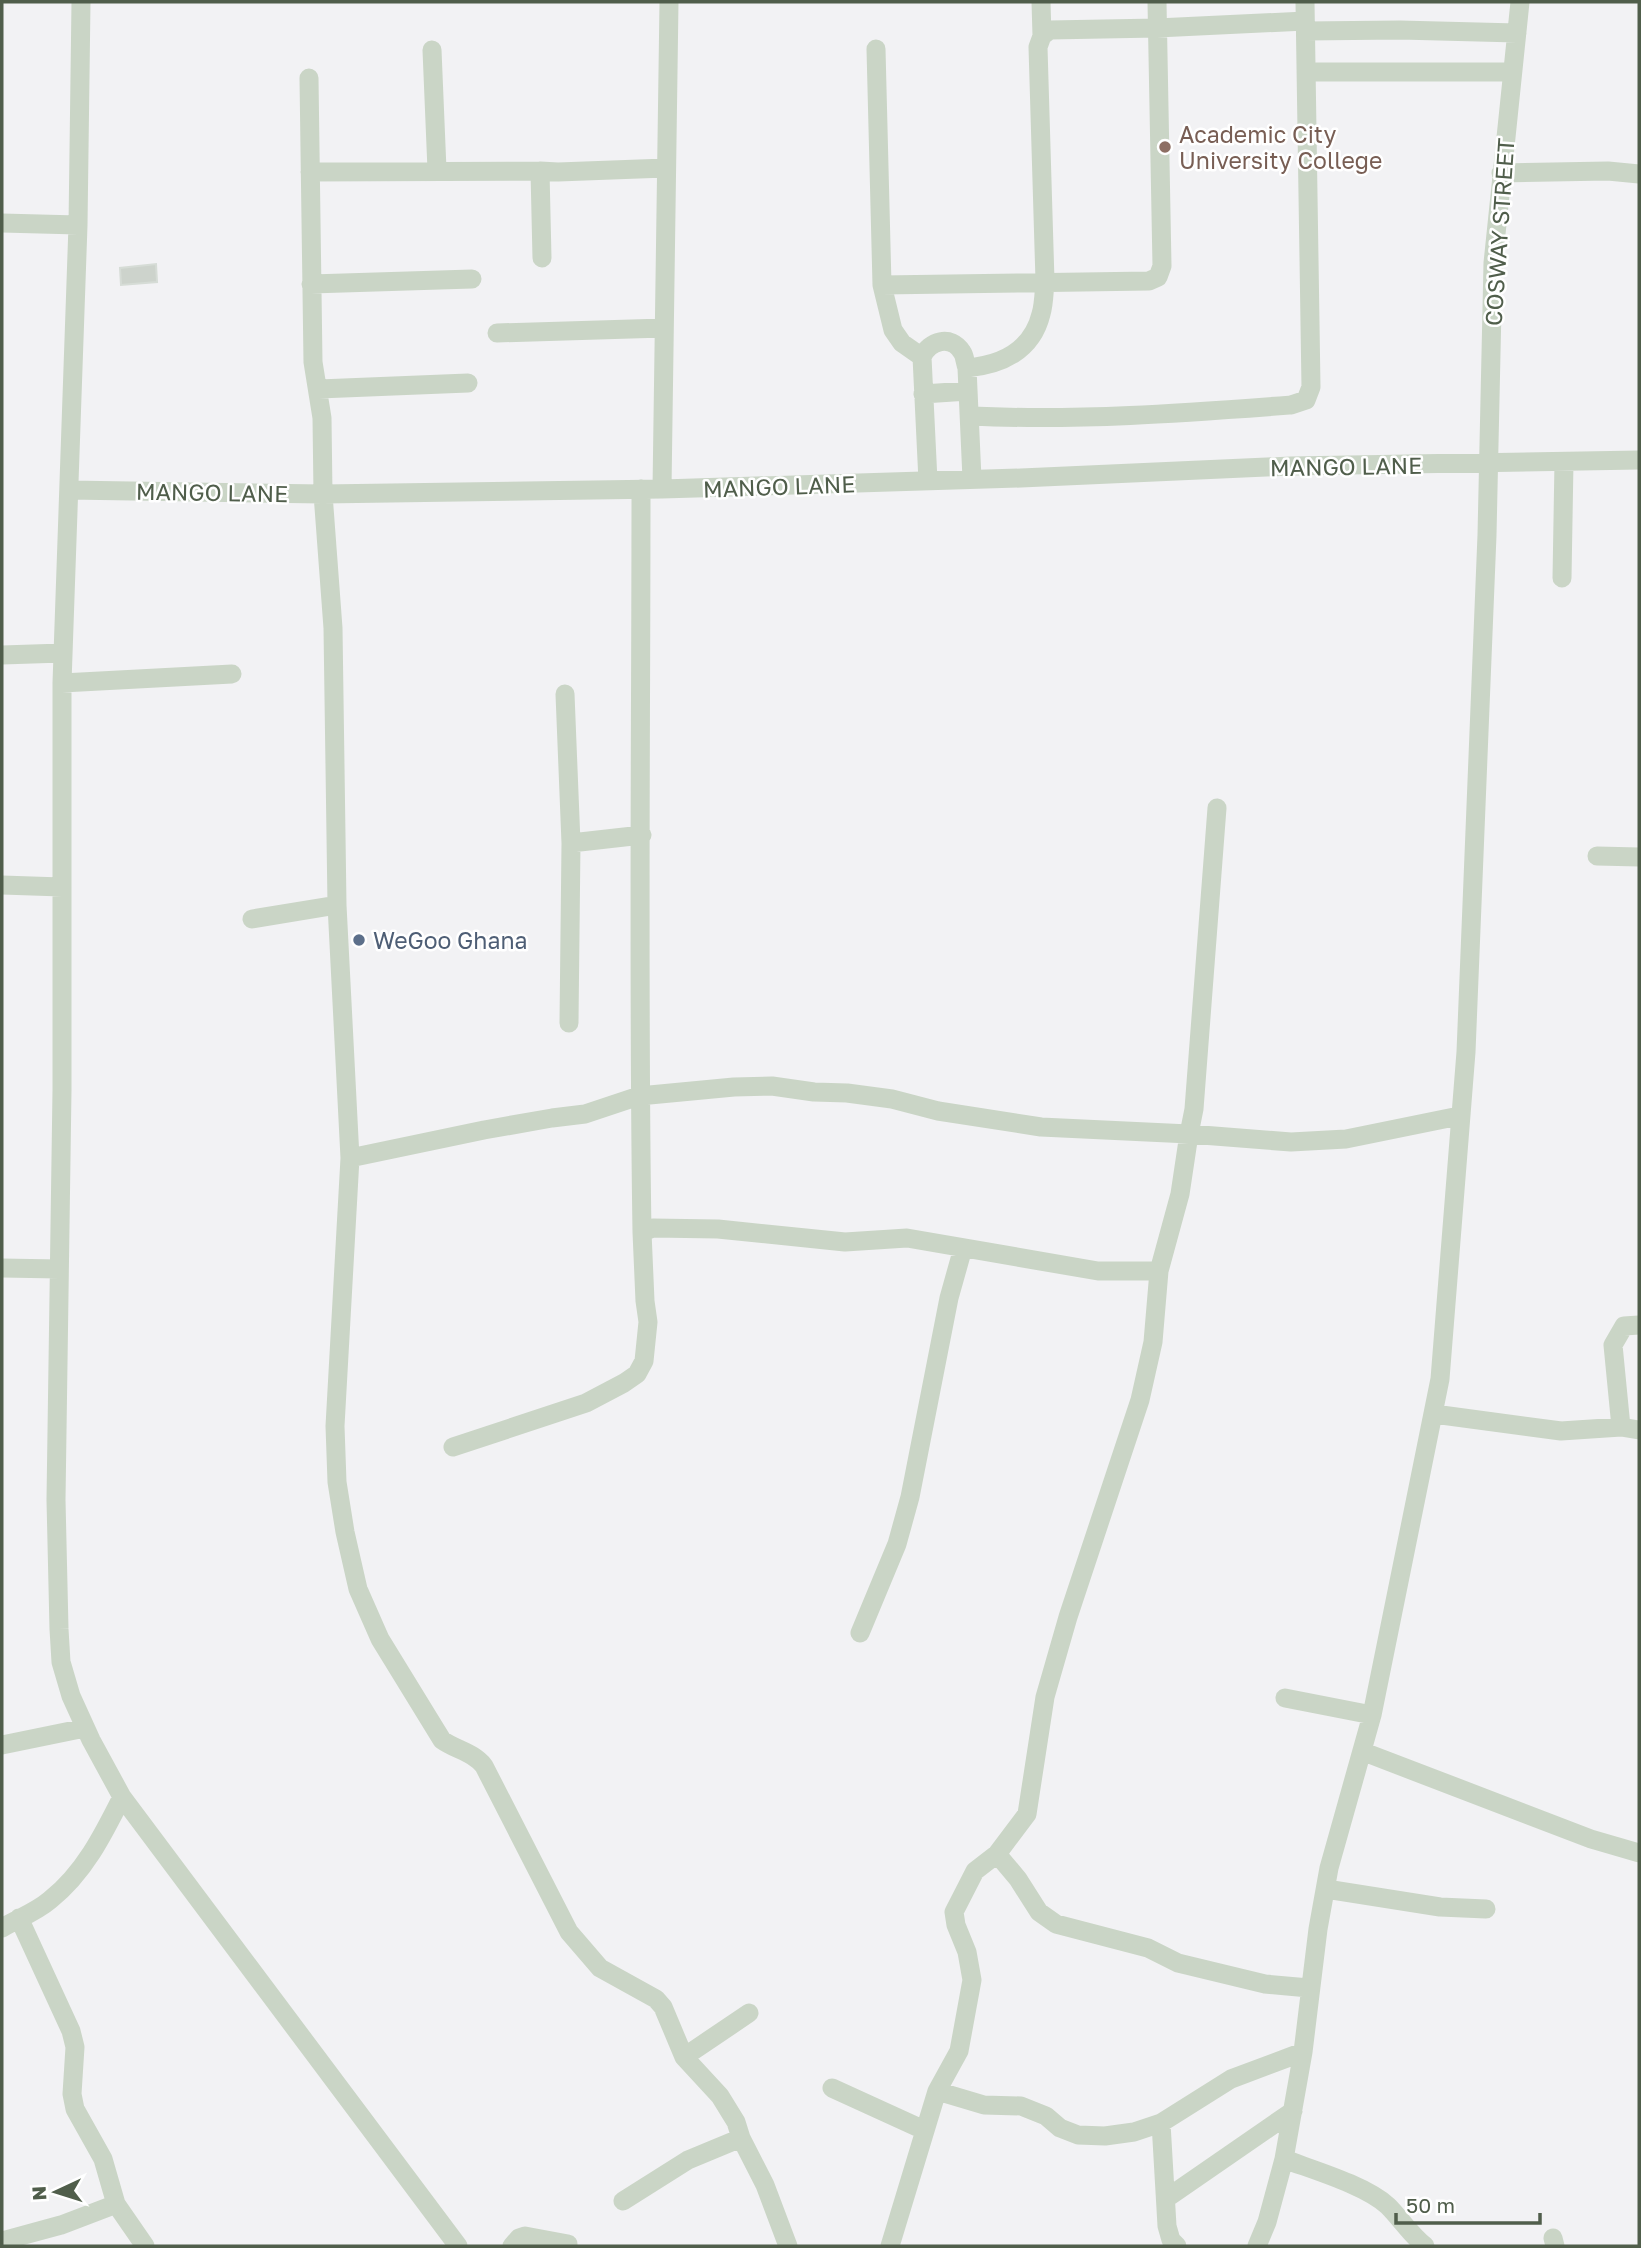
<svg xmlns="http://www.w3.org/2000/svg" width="1641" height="2248" font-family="'Golos Text',sans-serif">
	<rect width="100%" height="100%" fill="#f2f2f4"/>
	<path fill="#cdd3cc" stroke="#d6dcd6" stroke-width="2" d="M156,264L157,282L121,285L120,268Z"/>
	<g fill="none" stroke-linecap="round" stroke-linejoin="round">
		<path stroke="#cad5c6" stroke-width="19" d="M81,2L78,225L62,683V1090L56,1500L59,1629L61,1662L71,1696L91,1740L122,1797L458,2246
			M1041,2L1042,36
			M1306,31L1400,30L1517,33
			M876,49L882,285L893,330L902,343L922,357
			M432,50L437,170
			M1307,72H1512
			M309,78L313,362L322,418L323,494L333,628L337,905L350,1158L335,1426L337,1482L345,1532L358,1589L380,1639L442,1740C456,1750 473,1752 484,1766L569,1932L600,1968L656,1999L663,2007L684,2057L720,2096L736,2122L741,2138L765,2185L788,2246
			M310,172L540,171
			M1501,173L1608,171L1639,174
			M2,223L78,225
			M542,258L540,171L558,172L666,168
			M311,284L472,279
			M882,285L1149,281L1158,277L1162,266L1157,2
			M497,333L664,328
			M967,368C1001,365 1032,351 1041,314C1044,304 1044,292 1045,281L1038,47L1042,36L1050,30L1157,28L1305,21
			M319,389L468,383
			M923,394L968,391
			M971,416C1078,421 1184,413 1291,405L1306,400L1311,387L1305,2
			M928,481L922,357C929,341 951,334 962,352C965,356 965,363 967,368L972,479
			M641,489C641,737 638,984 642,1232
			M662,489L669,2
			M69,490L323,494L662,489L1021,478L1291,466L1639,460
			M1562,578L1564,462
			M2,655L63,653
			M62,683L232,674
			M565,694L571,843L569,1023
			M571,843L642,835
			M1597,856L1639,857
			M2,885L62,887
			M252,919L337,905
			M350,1158L484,1130L552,1118L585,1114L639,1096L734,1087L772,1086L814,1092L847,1093L892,1099L938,1111L1041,1127L1189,1134L1194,1109L1217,808
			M2,1268L59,1269
			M1434,1414L1561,1431L1621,1427L1639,1430
			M1621,1427L1613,1345L1624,1326L1639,1325
			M453,1447L586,1403L624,1383L637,1374L644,1361L648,1322L645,1301L642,1232L653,1228L718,1229L845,1242L907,1238L1098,1271H1159
			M860,1633L897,1544L910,1497L949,1298L963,1248
			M1285,1698L1372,1715
			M2,1745L85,1728
			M1364,1752L1591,1839L1639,1853
			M997,1854L1018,1879L1039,1912L1056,1924L1148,1948L1178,1963L1265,1984L1309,1988
			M1326,1889L1440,1907L1486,1909
			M19,1918L71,2031L75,2047L72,2094L75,2109L103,2159L116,2204
			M2,1928C17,1919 36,1912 50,1900C84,1873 103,1835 122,1797
			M684,2057L749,2013
			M832,2088L924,2130
			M937,2091L984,2105L1021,2106L1046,2116L1060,2128L1078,2135L1105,2136L1134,2132L1161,2123L1231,2079L1303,2052
			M1161,2123L1167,2226L1171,2240L1177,2246
			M1284,2159C1313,2170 1365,2185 1388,2206C1401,2219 1410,2234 1425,2246
			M1167,2198L1293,2111
			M623,2201L688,2160L741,2138
			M1553,2238L1555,2246
			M2,2241L61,2225L116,2204L145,2246
			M512,2246L519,2238L525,2236L568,2244
			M890,2246L937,2091L959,2051L972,1980L967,1952L956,1925L954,1912L975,1871L997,1854L1027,1814L1045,1697L1068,1617L1140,1400L1153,1342L1159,1271L1180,1194L1189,1134L1291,1142L1346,1139L1459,1116
			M1257,2246L1267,2222L1284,2159L1303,2052L1318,1929L1329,1868L1372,1715L1440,1379L1466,1052L1487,535L1493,263L1520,2"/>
	</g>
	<circle fill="#8d6e63" stroke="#fff" stroke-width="2.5" cx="1165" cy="147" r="7"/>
	<circle fill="#5c6f8a" stroke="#fff" stroke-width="2.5" cx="359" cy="940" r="7"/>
	<g text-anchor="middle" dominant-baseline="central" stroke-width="5" stroke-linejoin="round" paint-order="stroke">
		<g font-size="23" fill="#785e54" stroke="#fff" text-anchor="start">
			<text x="1179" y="134">Academic City<tspan x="1179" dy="26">University College</tspan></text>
		</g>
		<g font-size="23" fill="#505e4b" stroke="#fff">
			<text transform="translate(1499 232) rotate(-86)">COSWAY STREET</text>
			<text transform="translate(1346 466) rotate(-1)">MANGO LANE</text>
			<text transform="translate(779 486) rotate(-2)">MANGO LANE</text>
			<text transform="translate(212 492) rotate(1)">MANGO LANE</text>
		</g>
		<g font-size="23" fill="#4e5e75" stroke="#fff" text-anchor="start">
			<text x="373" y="940">WeGoo Ghana</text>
		</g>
	</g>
	<rect width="1641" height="2248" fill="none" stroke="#505e4b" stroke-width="7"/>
	<g transform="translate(56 2192) rotate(266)" stroke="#ffffff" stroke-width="5" paint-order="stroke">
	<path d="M0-5L12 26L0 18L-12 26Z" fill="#505e4b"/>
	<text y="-10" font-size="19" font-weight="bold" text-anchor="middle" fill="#505e4b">N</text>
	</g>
	<path d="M1396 2213v10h144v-10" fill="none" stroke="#505e4b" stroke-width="3.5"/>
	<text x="1406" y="2213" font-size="21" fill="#505e4b" stroke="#ffffff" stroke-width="5" paint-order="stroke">50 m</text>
</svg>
